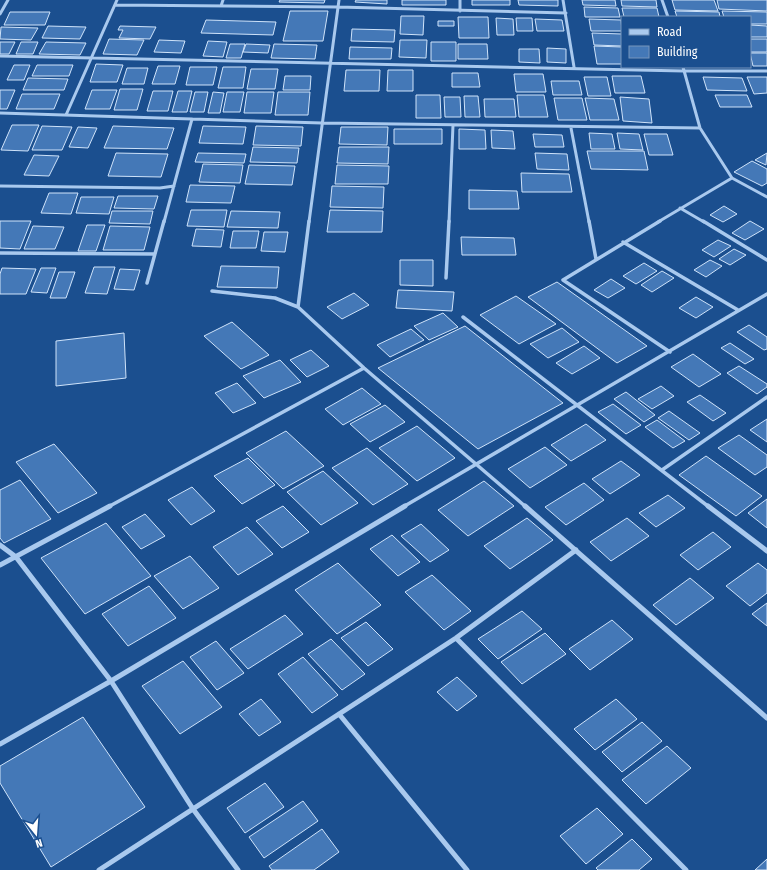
<svg xmlns="http://www.w3.org/2000/svg" width="767" height="870" font-family="'Fira Sans Condensed',sans-serif">
	<rect width="100%" height="100%" fill="#1b4f8f"/>
	<path fill="#4478b7" stroke="#cfe3fa" d="M280,0H325L324,3L279,2Z
		M356,0H387V4L355,2Z
		M402,0H446V5H402Z
		M472,0H510V5H472Z
		M518,0H558V6L519,5Z
		M582,0H615L616,6L583,5Z
		M621,0H656L657,7L622,6Z
		M672,0H714L718,11L675,10Z
		M717,0H767V11L719,9Z
		M584,7L618,8L620,17H585Z
		M622,8H657L659,17H624Z
		M290,11H328L323,41H283Z
		M675,11L719,12L720,17H677Z
		M722,11L767,12V24H750V17H724Z
		M10,12H50L45,25H4Z
		M401,16H424L423,35L400,34Z
		M458,17H488L489,38H459Z
		M496,18L513,19L514,35H497Z
		M516,18H532L533,31H517Z
		M535,19L562,20L564,31H537Z
		M589,19L621,20L622,31H591Z
		M206,20L276,22L273,35L201,33Z
		M438,21H454V26H438Z
		M750,25L767,26V37H750Z
		M48,26L86,27L80,39L42,38Z
		M120,26L156,27L150,39L119,38L123,30H118Z
		M1,27L38,28L31,40L0,39Z
		M352,29L395,30L394,42L351,41Z
		M592,33L622,34V46L594,45Z
		M109,39L144,40L137,55L103,54Z
		M750,39H767V52H750Z
		M159,40L185,41L181,53L154,52Z
		M400,40H427L426,58L399,57Z
		M208,41L227,42L223,57L203,56Z
		M0,42H15L9,54H0Z
		M21,42H38L33,54H16Z
		M46,42L86,43L80,55L39,54Z
		M431,42H456V61H431Z
		M230,44H245L241,58H226Z
		M246,44L270,45L268,53L243,52Z
		M274,44L317,45L315,59L271,58Z
		M458,44H487L488,59H458Z
		M594,46L622,47V64H597Z
		M350,47L392,48L391,59H349Z
		M547,48L566,49V63L547,62Z
		M519,49H539L540,63L519,62Z
		M750,53H767V66H753Z
		M96,64L123,65L117,82H90Z
		M14,65H30L24,80H7Z
		M37,65H73L69,76H32Z
		M158,66H180L175,84H152Z
		M190,67H217L213,85H186Z
		M223,67H246L243,88H218Z
		M127,68H148L144,84H122Z
		M251,69H278L275,89H247Z
		M346,70H380L379,91H344Z
		M388,70H413V91H387Z
		M452,73H478L480,87H452Z
		M514,74H543L546,92H516Z
		M285,76H311L310,90H283Z
		M612,76H641L645,93H615Z
		M584,77H607L611,96H588Z
		M703,77L742,78L747,91L707,90Z
		M747,77H767V93L754,94Z
		M28,78L68,79L64,90H23Z
		M551,81H579L582,95H553Z
		M120,89H143L137,110H114Z
		M0,90H15L7,109H0Z
		M92,90H117L110,109H85Z
		M153,91H173L168,111H147Z
		M178,91H192L187,112H172Z
		M195,92H208L204,112H190Z
		M213,92L224,93L220,113H208Z
		M227,92H244L240,112H223Z
		M247,92H274L271,113H244Z
		M278,92H310L308,115H275Z
		M22,94H60L54,109H16Z
		M416,95H440L441,118H416Z
		M517,95H544L548,117H519Z
		M715,95H747L752,107H720Z
		M464,96H478L480,117H465Z
		M444,97H460L461,117H445Z
		M620,97L649,99L652,123L623,121Z
		M554,98H582L587,120H558Z
		M585,98L614,99L619,120H590Z
		M484,99H514L516,117H485Z
		M12,125H39L28,151L1,150Z
		M42,126L72,127L62,150H32Z
		M113,126L174,128L167,149L104,148Z
		M203,126L246,127L243,144L199,143Z
		M256,126L303,127L301,146L253,145Z
		M78,127L97,128L88,148L69,147Z
		M341,127H388L387,145L339,144Z
		M394,129H442V144H394Z
		M459,129L485,130L486,149H459Z
		M491,130L513,131L515,149L492,148Z
		M589,133L612,134L615,149H591Z
		M617,133L639,134L643,150L620,149Z
		M533,134L562,135L564,147H535Z
		M644,134H667L673,155H649Z
		M253,147L299,148L297,163L250,162Z
		M339,147H389L388,164L337,163Z
		M587,151H644L648,170L591,169Z
		M116,153L168,154L161,177L108,176Z
		M198,153L246,154L244,163L195,162Z
		M535,153L567,154L569,170L537,169Z
		M767,153L766,165L755,160Z
		M34,155L59,156L49,176L24,175Z
		M752,161L767,169V183L762,186L734,172Z
		M203,164L243,165L240,183L199,182Z
		M249,165L295,166L292,185L245,184Z
		M337,165L389,166L388,184H335Z
		M521,173L569,174L572,192H522Z
		M190,185L235,186L231,203L186,202Z
		M332,186L384,187L383,208L330,207Z
		M469,190L517,191L519,209H469Z
		M49,193H78L71,214L41,213Z
		M118,196H158L154,209L114,208Z
		M81,197H114L109,214L76,213Z
		M724,206L737,214L723,222L710,215Z
		M191,210H227L224,227L187,226Z
		M330,210L383,211L382,232H327Z
		M112,211H153L150,224L109,223Z
		M231,211L280,212L278,228L227,227Z
		M0,221H31L20,249L0,248Z
		M750,221L764,229L745,240L732,233Z
		M87,225H105L96,251H78Z
		M33,226L64,227L55,249H24Z
		M110,226L150,227L144,250H103Z
		M196,229L224,230L221,247L192,246Z
		M233,231H259L256,248H230Z
		M264,232H288L285,252L261,251Z
		M461,237L514,238L516,255H462Z
		M718,240L731,246L714,257L702,250Z
		M734,249L746,255L730,265L719,259Z
		M400,260H433V286L400,285Z
		M710,260L722,266L706,277L694,270Z
		M644,263L657,271L636,284L623,276Z
		M221,266L279,267L277,288L217,287Z
		M94,267H115L107,294L85,293Z
		M2,268L36,269L26,294H0V274Z
		M41,268H56L47,293L31,292Z
		M120,269L140,270L134,290L114,289Z
		M662,271L674,278L652,292L641,285Z
		M59,272H75L66,298H50Z
		M611,279L625,288L608,298L594,290Z
		M557,282L647,346L617,363L528,297Z
		M398,290L454,292L452,311L396,308Z
		M354,293L369,305L342,319L327,307Z
		M516,296L556,324L519,344L480,315Z
		M696,297L713,307L696,318L679,308Z
		M443,313L458,327L429,340L414,326Z
		M232,322L269,355L241,369L204,336Z
		M749,325L767,337V349L764,350L737,332Z
		M465,326L563,403L478,449L378,368Z
		M562,328L579,342L548,358L530,344Z
		M411,329L424,340L390,357L377,345Z
		M124,333L126,378L56,386V341Z
		M730,343L754,359L745,364L721,348Z
		M584,346L600,358L572,374L556,363Z
		M311,350L329,366L307,377L290,360Z
		M693,354L721,374L699,387L671,367Z
		M280,360L301,382L264,398L243,376Z
		M739,366L767,384V387L757,394L727,373Z
		M237,383L256,403L233,413L215,393Z
		M661,386L674,396L652,409L638,399Z
		M362,388L381,404L343,425L325,409Z
		M626,392L655,415L644,422L614,399Z
		M700,395L726,413L713,421L687,402Z
		M613,404L641,425L626,434L598,412Z
		M385,405L405,422L370,442L350,424Z
		M669,411L700,433L689,440L658,418Z
		M767,419V442L750,430Z
		M657,420L685,441L673,448L645,427Z
		M586,424L606,440L571,461L551,445Z
		M417,426L455,458L417,481L379,448Z
		M286,431L324,466L283,489L246,453Z
		M739,435L767,455V467L755,475L718,448Z
		M54,444L97,493L58,513L16,462Z
		M545,447L567,465L530,488L508,469Z
		M367,448L408,484L373,505L332,468Z
		M706,456L762,496L736,516L679,475Z
		M248,458L275,485L242,504L214,476Z
		M621,461L640,475L610,494L592,479Z
		M323,471L358,503L321,525L287,492Z
		M20,480L51,519L4,543L0,538V490Z
		M484,481L514,506L468,536L438,510Z
		M584,483L604,500L566,525L545,507Z
		M192,487L215,511L191,525L168,500Z
		M668,495L685,508L656,527L639,513Z
		M767,499V528L748,513Z
		M283,506L309,532L282,548L256,521Z
		M145,514L165,536L141,549L122,527Z
		M527,518L553,540L510,569L484,546Z
		M627,518L649,536L611,561L590,542Z
		M106,523L151,576L85,614L41,558Z
		M421,524L449,550L430,562L401,536Z
		M247,527L273,554L238,575L213,547Z
		M713,532L731,547L698,570L680,555Z
		M392,535L420,562L398,576L370,549Z
		M190,556L219,588L183,609L154,576Z
		M338,563L381,605L337,634L295,590Z
		M758,563L767,570V593L750,606L726,586Z
		M432,575L471,611L444,630L405,592Z
		M690,578L714,598L676,625L653,605Z
		M149,586L176,618L128,646L102,614Z
		M767,603V626L752,614Z
		M522,611L542,629L498,659L478,639Z
		M285,615L303,634L248,669L230,649Z
		M612,620L633,639L590,670L569,649Z
		M366,622L393,649L368,666L341,638Z
		M545,633L566,654L522,684L501,662Z
		M331,639L365,674L342,690L308,654Z
		M216,641L244,673L217,690L190,657Z
		M303,657L338,695L312,713L278,674Z
		M183,661L222,707L180,734L142,686Z
		M457,677L477,696L457,711L437,692Z
		M261,699L281,722L259,736L239,714Z
		M616,699L637,719L595,750L574,729Z
		M83,717L145,807L51,867L0,783V766Z
		M642,722L662,741L622,772L602,752Z
		M667,746L691,768L646,804L622,780Z
		M265,783L284,807L245,833L227,808Z
		M303,801L318,821L264,858L249,837Z
		M597,808L623,834L586,864L560,836Z
		M322,829L339,852L314,870H272L269,866Z
		M632,839L652,859L639,870H598L596,868Z
		M767,859V870H755Z"/>
	<g fill="none" stroke-linecap="round" stroke-linejoin="round">
		<path stroke="#a9c9ee" stroke-width="3" d="M460,0V11
			M563,0L574,67
			M662,0L668,17
			M115,5L338,7L566,13
			M221,6L223,0
			M0,14L8,0
			M0,56L684,71H767
			M683,67L700,128L732,178L767,197
			M0,113L322,123L700,128
			M66,115L117,0
			M571,128L589,222
			M0,186L160,188L174,186
			M680,208L704,222
			M164,222L192,119
			M309,222L339,0
			M449,222L453,125
			M658,222L732,178"/>
		<path stroke="#a9c9ee" stroke-width="3.5" d="M309,221L298,307L364,368L526,507
			M589,221L596,259
			M660,221L563,280L670,352
			M703,221L767,260
			M623,242L738,310
			M0,253L155,254
			M446,278L449,221
			M147,283L164,221
			M212,291L275,298L298,307
			M463,317L709,507
			M662,470L767,397
			M108,507L364,368
			M403,507L767,294"/>
		<path stroke="#a9c9ee" stroke-width="5" d="M525,506L767,718
			M708,506L767,551
			M0,545L16,557L111,681L193,809L238,870
			M0,565L110,506
			M456,638L686,870
			M339,714L467,870
			M0,744L111,681L405,506
			M99,870L456,638L576,550"/>
	</g>
	<rect x="621" y="16" width="130" height="52" fill="#1b4f8f" stroke="#7695bc"/>
	<rect x="629" y="29" width="20" height="6" fill="#a9c9ee" stroke="#7695bc"/>
	<text x="657" y="36" font-size="12" fill="#ffffff">Road</text>
	<rect x="629" y="46" width="20" height="12" fill="#4478b7" stroke="#7695bc"/>
	<text x="657" y="56" font-size="12" fill="#ffffff">Building</text>
	<g transform="translate(36 834) rotate(163)" stroke="#1b4f8f" stroke-width="3" paint-order="stroke">
	<path d="M0-3L7 15L0 10L-7 15Z" fill="#ffffff"/>
	<text y="-6" font-size="11" font-weight="bold" text-anchor="middle" fill="#ffffff">N</text>
	</g>
</svg>
